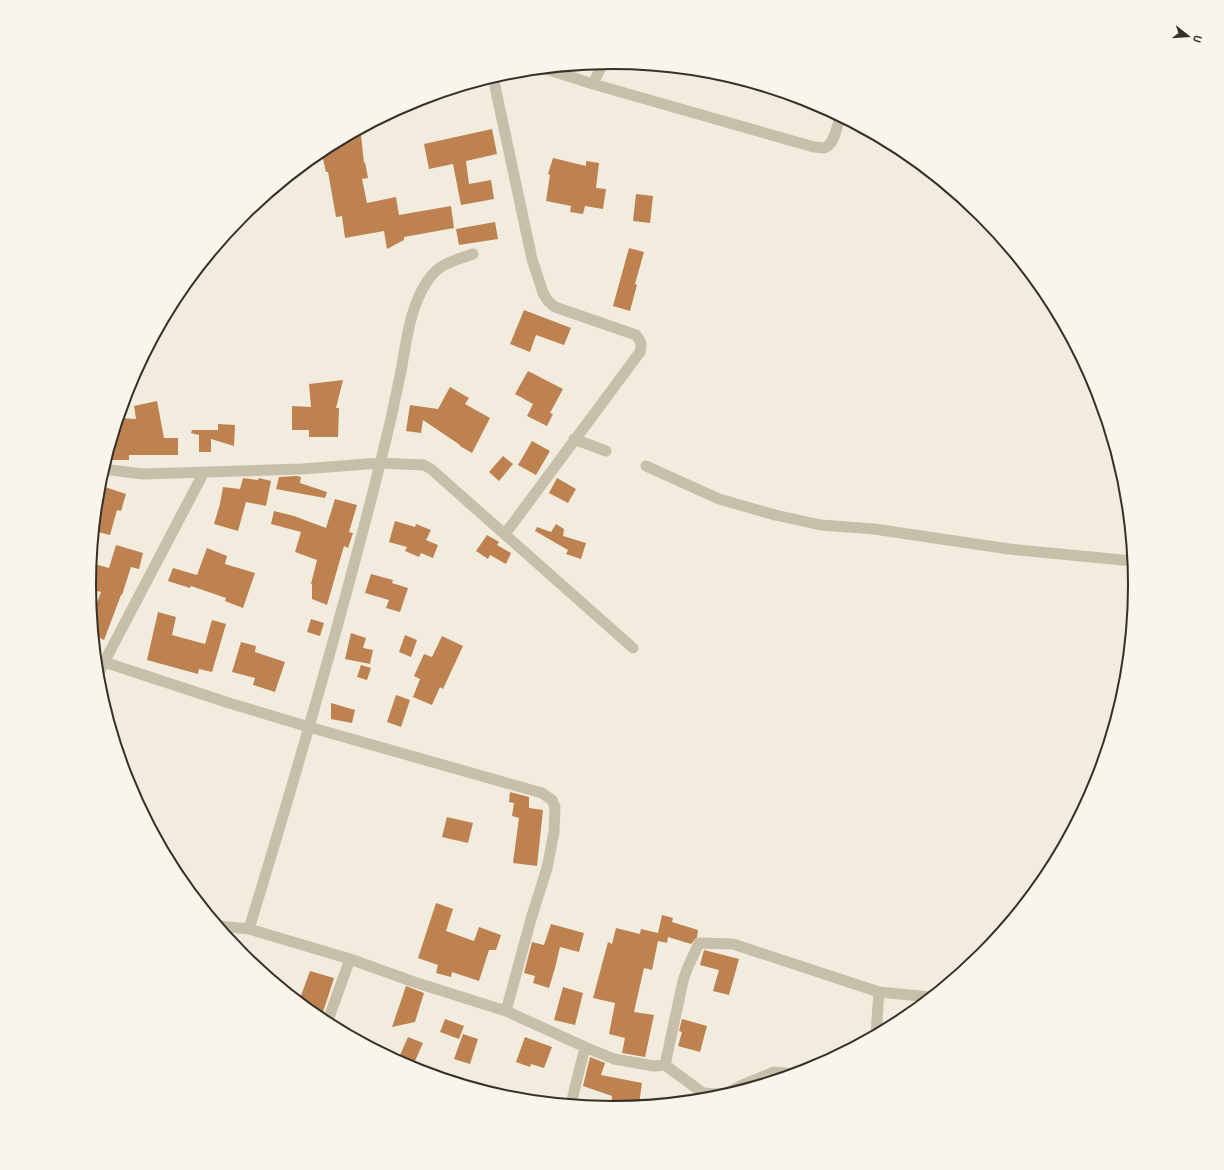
<svg xmlns="http://www.w3.org/2000/svg" width="1224" height="1170" font-family="'PT Sans',sans-serif">
	<rect width="100%" height="100%" fill="#f1ecde"/>
	<path fill="#bd824f" d="M492,129L497,154L466,161L469,184L491,180L494,199L461,205L453,164L429,169L424,144Z
		M361,135L364,163L365,162L368,178L362,179L367,203L396,197L399,215L451,206L454,228L404,237V240L387,249L384,231L345,238L342,216L336,217L328,172H326L321,150L346,137Z
		M553,158L586,166V161L599,163L596,188L606,189L603,209L585,206L583,214L570,212L571,206L546,201L550,175L548,174Z
		M636,194L653,196L650,223L633,221Z
		M495,222L498,239L459,245L456,229Z
		M629,248L644,252L635,284L637,285L630,311L613,306Z
		M524,310L571,328L564,345L536,335L530,352L510,344Z
		M528,371L563,389L550,413L553,414L547,426L527,416L533,404L515,394Z
		M343,380L336,408H339L338,437H309V430H292V406L311,407L309,384Z
		M450,387L469,398L465,404L490,418L472,453L460,446V445L423,420L421,433L406,431L410,405L438,409Z
		M157,401L164,438H178V455H129V460H108V453L119,418L136,419L134,406Z
		M218,424L235,425L234,446L211,439V452H199V435L191,433L192,430H218Z
		M532,441L550,451L536,475L518,465Z
		M503,456L513,464L499,481L489,472Z
		M297,476L301,477L300,483L327,492L325,498L276,489L279,477Z
		M243,478L258,480L259,478L271,481L266,506L246,502L238,531L214,524L220,504L223,487L240,489Z
		M557,478L576,489L568,503L549,493Z
		M99,485L126,494L121,511L117,510L110,535L94,531Z
		M335,499L357,505L349,532L353,533L348,548L344,546L327,605L312,599V584H311L317,560L295,552L301,532L271,524L274,511L294,516L326,528Z
		M395,521L415,527L416,524L431,530L426,540L438,545L433,558L421,553L419,557L405,551L407,547L389,542Z
		M556,524L564,529L563,536L586,543L581,559L566,554L568,550L535,531L537,527L551,532Z
		M487,535L499,542L497,545L511,553L506,564L490,555L488,559L476,551Z
		M116,545L143,553L139,569L131,567L122,595H121L104,640L94,635L92,616L101,592L89,589L91,563L109,568Z
		M207,548L227,556L225,564L255,573L243,608L225,601L226,598L191,586L190,588L168,581L173,568L197,575Z
		M371,574L393,580L392,583L408,588L400,612L386,608L389,600L365,593Z
		M158,612L176,617L172,635L205,644L212,620L226,624L212,672L199,669L198,674L147,660Z
		M311,619L324,623L320,636L307,632Z
		M351,633L366,638L363,648L373,650L370,664L345,659Z
		M405,635L417,640L411,657L399,652Z
		M442,636L463,646L443,689L440,687L432,705L413,697L420,679L414,676L424,654L432,657Z
		M241,642L256,646L255,652L285,662L275,692L253,685L255,678L232,672Z
		M361,665L371,668L367,680L357,677Z
		M396,695L410,700L401,727L387,722Z
		M331,703L355,710L352,723L331,719Z
		M510,792L529,797V808L543,810L537,866L513,863L519,818L512,816L514,803L509,802Z
		M447,817L473,823L468,843L442,837Z
		M436,903L453,909L446,931L474,941L479,927L501,935L496,950H489L479,981L452,972L451,977L436,973L438,965L418,958Z
		M662,915L673,918L672,922L698,930L697,937L691,944L668,937L667,943L658,941L652,970L644,968L634,1012L654,1015L645,1057L622,1053L625,1038L609,1034L615,1003L593,998L608,942L612,944L616,928L640,934L641,929L658,933Z
		M551,924L584,933L579,952L560,947L555,968L549,988L533,983L535,976L524,973L532,942L544,945Z
		M704,950L739,959L729,995L713,991L719,970L700,965Z
		M310,971L334,978L323,1012L321,1011L319,1018L299,1001Z
		M406,986L424,993L415,1022L392,1027Z
		M563,987L583,993L575,1025L554,1020Z
		M445,1019L464,1026L459,1039L440,1032Z
		M682,1019L707,1026L700,1052L678,1046L682,1032L679,1031Z
		M463,1034L478,1039L470,1064L454,1059Z
		M408,1037L423,1043L415,1061L400,1055Z
		M525,1037L552,1047L544,1068L531,1064L530,1067L516,1062Z
		M590,1057L605,1063L601,1075L642,1083L639,1104L625,1102V1106L611,1104L612,1096L583,1086Z"/>
	<g fill="none" stroke-linecap="round" stroke-linejoin="round">
		<path stroke="#c8bfab" stroke-width="11" d="M546,69L593,84L814,147C817,147 821,148 824,148C835,145 837,125 840,117
			M493,77L532,259L543,293L548,301L555,307L636,335C641,341 642,344 640,352L505,534
			M593,84L603,63
			M574,439L606,451
			M646,466L719,499L775,515L821,525L874,529L1009,549L1133,561
			M103,469L143,474L302,469L380,463L424,465L431,469L633,648
			M104,662L229,703L309,727L542,793L552,800L555,807L554,832L547,868L531,919L506,1011
			M98,674L204,472
			M219,926L249,929L350,959L414,982L506,1011L585,1047L614,1059L654,1066L665,1065L703,1093L717,1094L727,1093L742,1085L774,1072L793,1074
			M249,929C296,775 341,620 380,464C388,433 395,402 401,371C406,344 409,315 422,290C436,264 447,263 473,254
			M327,1023L350,959
			M876,1034L879,992
			M665,1065L683,981L687,969L699,943L733,944L879,992L930,997
			M571,1104L585,1047"/>
	</g>
	<path d="M0 0H1224V1170H0ZM96 585a516 516 0 1 1 1032 0a516 516 0 1 1-1032 0Z" fill="#f9f5ea" fill-rule="evenodd"/>
	<path fill="none" stroke="#363029" stroke-width="2" d="M96 585a516 516 0 1 1 1032 0a516 516 0 1 1-1032 0Z"/>
	<g transform="translate(1188 36) rotate(107)" stroke="#f9f5ea" stroke-width="3" paint-order="stroke">
	<path d="M0-3L7 15L0 10L-7 15Z" fill="#363029"/>
	<text y="-6" font-size="11" font-weight="bold" text-anchor="middle" fill="#363029">U</text>
	</g>
</svg>
